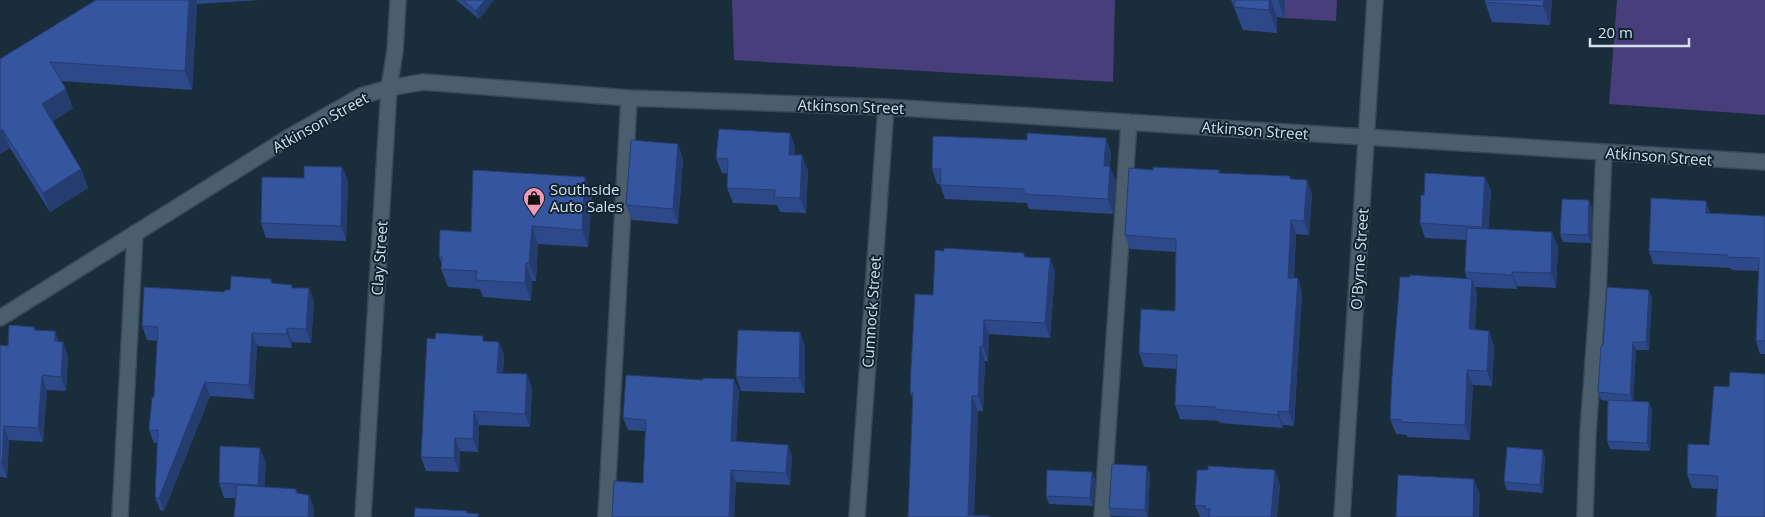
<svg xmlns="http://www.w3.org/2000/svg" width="1765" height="517" font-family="'Open Sans',sans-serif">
	<rect width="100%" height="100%" fill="#1a2d3a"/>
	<path fill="#483e7c" d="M732,0H1115L1113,82L734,60Z
		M1285,0H1337L1336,21L1284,18Z
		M1617,0H1765V115L1609,104Z"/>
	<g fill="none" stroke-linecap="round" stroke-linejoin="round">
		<g stroke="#3a4a55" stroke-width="18">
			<path id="minor" d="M0,318L291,136L361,96L389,88L423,82L629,98L886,107L1765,162
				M120,517L135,233
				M363,517L389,88L395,51L398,0
				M606,517L629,98
				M857,517L886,107
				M1102,517L1129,122
				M1342,517L1375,0
				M1585,517L1588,432L1598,294L1604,152"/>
		</g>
		<use href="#minor" stroke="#4a5e6e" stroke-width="15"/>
	</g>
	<path fill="#2e4989" d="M96,0H259L197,4L192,90L61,81L73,108L52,121L81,169L88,188L50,212L10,148L0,154V59Z
		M456,0H494L479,19Z
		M1231,0H1285L1284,18L1277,17V33L1243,30Z
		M1485,0H1552L1550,25L1492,22L1485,2Z
		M790,133L795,148V155L808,170L806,213L780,212L777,205L733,203L727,188L728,174L722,173L716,158Z
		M1106,138L1111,153L1110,167L1116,181L1113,214L1029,209L1027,203L945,199L940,184H937L932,169L1027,140Z
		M683,159L678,224L632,220L626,205Z
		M342,167L348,181L346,241L266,238L261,223L304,178Z
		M1153,170H1219L1220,173L1290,176L1291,179L1307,180L1312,194L1309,235L1296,234L1294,278L1302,292L1294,426L1283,425V428L1220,423L1219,421L1180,419L1175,405L1177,369L1144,367L1139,353L1175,311L1176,252L1130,249L1125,235Z
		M585,177L592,195L588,247L538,244L536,281H532L531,301L483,297L480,289L448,287L441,269L442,265L439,257L471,232Z
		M1485,177L1491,191L1488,229L1558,246L1556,288L1517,286V289L1475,287L1477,294L1475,330L1489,331L1494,346L1492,386L1473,385L1470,440L1407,437V435L1396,434L1390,419L1467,279L1465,272L1466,240L1425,238L1420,223L1424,195Z
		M1589,200L1592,208L1591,243L1563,242L1560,234Z
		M1711,213L1765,216V354H1760L1756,341L1759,271L1732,270L1731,268L1653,264L1649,251Z
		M944,251L1024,253L1025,257L1050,258L1055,272L1050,338L989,334L988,361H985L983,411H978L974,515L989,516V517H908L913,399L910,393L933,295Z
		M271,279L272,283L293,288H309L314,302L311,343L292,342V348L257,346L254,399L210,396L164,511L160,510L155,497L157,443H154L149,430L154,397L157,341L147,340L142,326L224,292Z
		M1652,298L1649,350H1636L1633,401L1652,410L1650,451L1610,449L1607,441L1608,401L1601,400L1598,392L1603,346Z
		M34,327L36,330L55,331L59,342H63L68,356L66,391L47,390L43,442L9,440L7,478L0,477V345L8,346Z
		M800,332L805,347V393L741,391L736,377Z
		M435,339L499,342L504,355L503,373L527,374L532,388L530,427L479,425L478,452L460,451L459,472L426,471L421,457Z
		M1765,374L1717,489L1692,488L1687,474L1709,445L1729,387Z
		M739,390L736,442L788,445L792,457L790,485L736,482L734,517H612L643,483L645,431L628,430L623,418Z
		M1545,458L1543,493L1507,490L1504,482Z
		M266,463L264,487L296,489L298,494L309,495L314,509V517H234L236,498H224L219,483Z
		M1208,470H1275L1280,485L1277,517H1200L1195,505Z
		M1092,472L1095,480L1093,506L1049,504L1046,496Z
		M1150,474L1148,517L1111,516L1109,508Z"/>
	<path fill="#253c6f" d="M189,0H196L197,4L192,90L185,71Z
		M485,0H494L479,19L476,11Z
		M1269,0H1271L1277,17V33L1269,10Z
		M1278,0H1285L1284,18Z
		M1544,0H1552L1550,25L1543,6Z
		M66,89L73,108L49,124L42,104Z
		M2,129L10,148L0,154V131Z
		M790,133L795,148V170L789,155Z
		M1106,138L1111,153L1110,167L1116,181L1113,214L1108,199L1104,166Z
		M678,144L683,159L678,224L673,209Z
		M802,155L808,170L806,213L800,198Z
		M342,167L348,181L346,241L341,226Z
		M81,169L88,188L50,212L43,193Z
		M585,177L592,195L588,247L582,230Z
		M1485,177L1491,191L1488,241L1482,227Z
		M1307,180L1312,194L1309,235L1304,221Z
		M1589,200L1592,208L1591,243L1588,235Z
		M1706,201L1711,214L1706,213Z
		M1291,220L1296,234L1293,292L1288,278Z
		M532,226L538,244L536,281L529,263Z
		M1552,232L1558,246L1556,288L1551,273Z
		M1050,258L1055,272L1050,338L1045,323Z
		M526,263L532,281L531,301L525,283Z
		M1512,272L1517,286V289L1512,275Z
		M1298,278L1302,292L1294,426L1289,412Z
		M1472,279L1477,294L1474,344L1469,329Z
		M309,288L314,302L311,343L306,329Z
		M1649,290L1652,298L1649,350L1646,342Z
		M984,320L989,334L988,361L983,346Z
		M287,328L292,342V348L287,334Z
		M55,331L60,345L55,341Z
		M1489,331L1494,346L1492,386L1487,371Z
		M800,332L805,347V393L799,378Z
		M252,333L257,346L254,399L249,385Z
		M63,342L68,356L66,391L61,377Z
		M499,342L504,355L502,387L497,373Z
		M1633,342L1636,350L1633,403L1630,395Z
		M980,346L985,361L983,411L978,396Z
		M1467,370L1473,385L1470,440L1465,425Z
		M527,374L532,388L530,427L525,414Z
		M42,375L47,390L43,442L38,428Z
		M734,379L739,390L735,453L731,441Z
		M205,382L210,396L164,511L159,498Z
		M972,396L978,411L974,517L968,515Z
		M1649,402L1652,410L1650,451L1647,443Z
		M474,411L479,425L478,452L473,439Z
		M1278,411L1283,425V428L1278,415Z
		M4,426L9,440L7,478L2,464Z
		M455,438L460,451L459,472L454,458Z
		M788,445L792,457L790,485L786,473Z
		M260,448L266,463L264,500L258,485Z
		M1543,450L1545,458L1543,493L1540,485Z
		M1147,466L1150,474L1148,517L1145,510Z
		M731,470L736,482L734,517H729Z
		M1275,470L1280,485L1277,517H1271Z
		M1092,472L1095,480L1093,506L1090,498Z
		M1474,479L1480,494L1479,517H1473Z
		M309,495L314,509V517H308Z"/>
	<path fill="#35559f" stroke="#253c6f" d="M96,0H189L185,71L50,62L66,89L42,104L81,169L43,193L2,129L0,131V59Z
		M463,0H485L476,11Z
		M1235,0H1269V10L1234,7Z
		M1485,0H1544L1543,6L1485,2Z
		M719,129L790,133L789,155H802L800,198L774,197L775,190L727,188L728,159L716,158Z
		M1027,133L1106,138L1104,166H1110L1108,199L1024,194V189L940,185L941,169H932L933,136L1027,140Z
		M631,140L678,144L673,209L626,205Z
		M304,166L342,167L341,226L261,223L262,177L304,178Z
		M1153,167L1219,170V173L1290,176V179L1307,180L1304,221L1291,220L1288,278H1298L1289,412L1278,411V415L1215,409V407L1175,405L1177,355L1139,353L1141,309L1175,311L1176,239L1125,235L1129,168L1153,170Z
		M473,170L585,177L582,230L532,226L529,263H526L525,283L476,280L477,271L441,269L442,257H439L440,230L471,232Z
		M1425,173L1485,177L1482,227L1420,223L1421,195H1424Z
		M1651,198L1706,201V213L1765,216V341H1756L1759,258L1727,257V255L1649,251Z
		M1562,199L1589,200L1588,235L1560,234Z
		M1467,228L1552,232L1551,273L1512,272V275L1465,272Z
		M944,248L1024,253V257L1050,258L1045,323L984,320L983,346H980L978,396H972L968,515L989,516V517H908L913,393H910L911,368L915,294L933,295L935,250L944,251Z
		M1410,275L1472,279L1469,329L1489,331L1487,371L1467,370L1465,425L1402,422V420L1390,419L1392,377L1400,277H1410Z
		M231,276L271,279V283L292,285V288H309L306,329L287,328V334L252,333L249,385L205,382L159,498L155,497L158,430H149L152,397H154L158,327L142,326L144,287L224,292L225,290H230Z
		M1607,287L1649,290L1646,342H1633L1630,395L1598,392L1601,346H1603Z
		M9,325L34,327V330L55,331V341L63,342L61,377L42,375L38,428L4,426L2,464H0V345L8,346Z
		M738,330L800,332L799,378L736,377Z
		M436,333L483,336V341L499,342L497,373L527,374L525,414L474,411L473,439L455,438L454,458L421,457L427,338L435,339Z
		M1730,372L1765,374V517H1716L1718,476L1687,474L1688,444L1709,445L1714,386L1729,387Z
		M626,375L703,380V378L734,379L731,441L788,445L786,473L731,470L729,517H612L614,481L643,483L646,420L623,418Z
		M1608,400L1649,402L1647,443L1607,441Z
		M220,446L260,448L258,485L219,483Z
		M1507,447L1543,450L1540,485L1504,482Z
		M1112,464L1147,466L1145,510L1109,508Z
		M1208,466L1275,470L1271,517H1209L1210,509H1205L1206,506L1195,505L1197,470H1208Z
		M1047,470L1092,472L1090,498L1046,496Z
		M1398,475L1474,479L1473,517H1396Z
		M237,485L296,489V493L309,495L308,517H234Z
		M415,508L467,511V513L479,514L478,517H414Z"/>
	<defs>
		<g id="shop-pin" transform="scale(1.125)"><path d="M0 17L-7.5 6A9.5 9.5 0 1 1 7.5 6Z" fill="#f19ab3" stroke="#102330"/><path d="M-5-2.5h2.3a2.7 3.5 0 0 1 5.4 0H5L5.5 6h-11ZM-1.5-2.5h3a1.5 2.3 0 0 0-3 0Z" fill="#111"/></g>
	</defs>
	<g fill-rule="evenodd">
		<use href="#shop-pin" x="534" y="198"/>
	</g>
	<g text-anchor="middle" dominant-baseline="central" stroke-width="4" stroke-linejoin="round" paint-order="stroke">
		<g font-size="15" fill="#d5e0e9" stroke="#102330">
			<text transform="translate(851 106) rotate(2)">Atkinson Street</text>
			<text transform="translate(320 122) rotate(-29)">Atkinson Street</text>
			<text transform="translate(1255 130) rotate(4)">Atkinson Street</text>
			<text transform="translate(1659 156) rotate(4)">Atkinson Street</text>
			<text transform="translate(379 258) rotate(-86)">Clay Street</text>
			<text transform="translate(1359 259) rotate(-86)">O'Byrne Street</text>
			<text transform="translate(871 312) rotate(-86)">Cumnock Street</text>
		</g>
		<g font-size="15" fill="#d5e0e9" stroke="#102330" text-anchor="start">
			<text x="550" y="189">Southside<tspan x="550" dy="17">Auto Sales</tspan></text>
		</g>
	</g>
	<path d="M1590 38v8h99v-8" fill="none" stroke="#d5e0e9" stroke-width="2.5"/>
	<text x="1598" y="38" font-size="15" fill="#d5e0e9" stroke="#102330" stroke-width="4" paint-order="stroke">20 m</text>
</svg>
